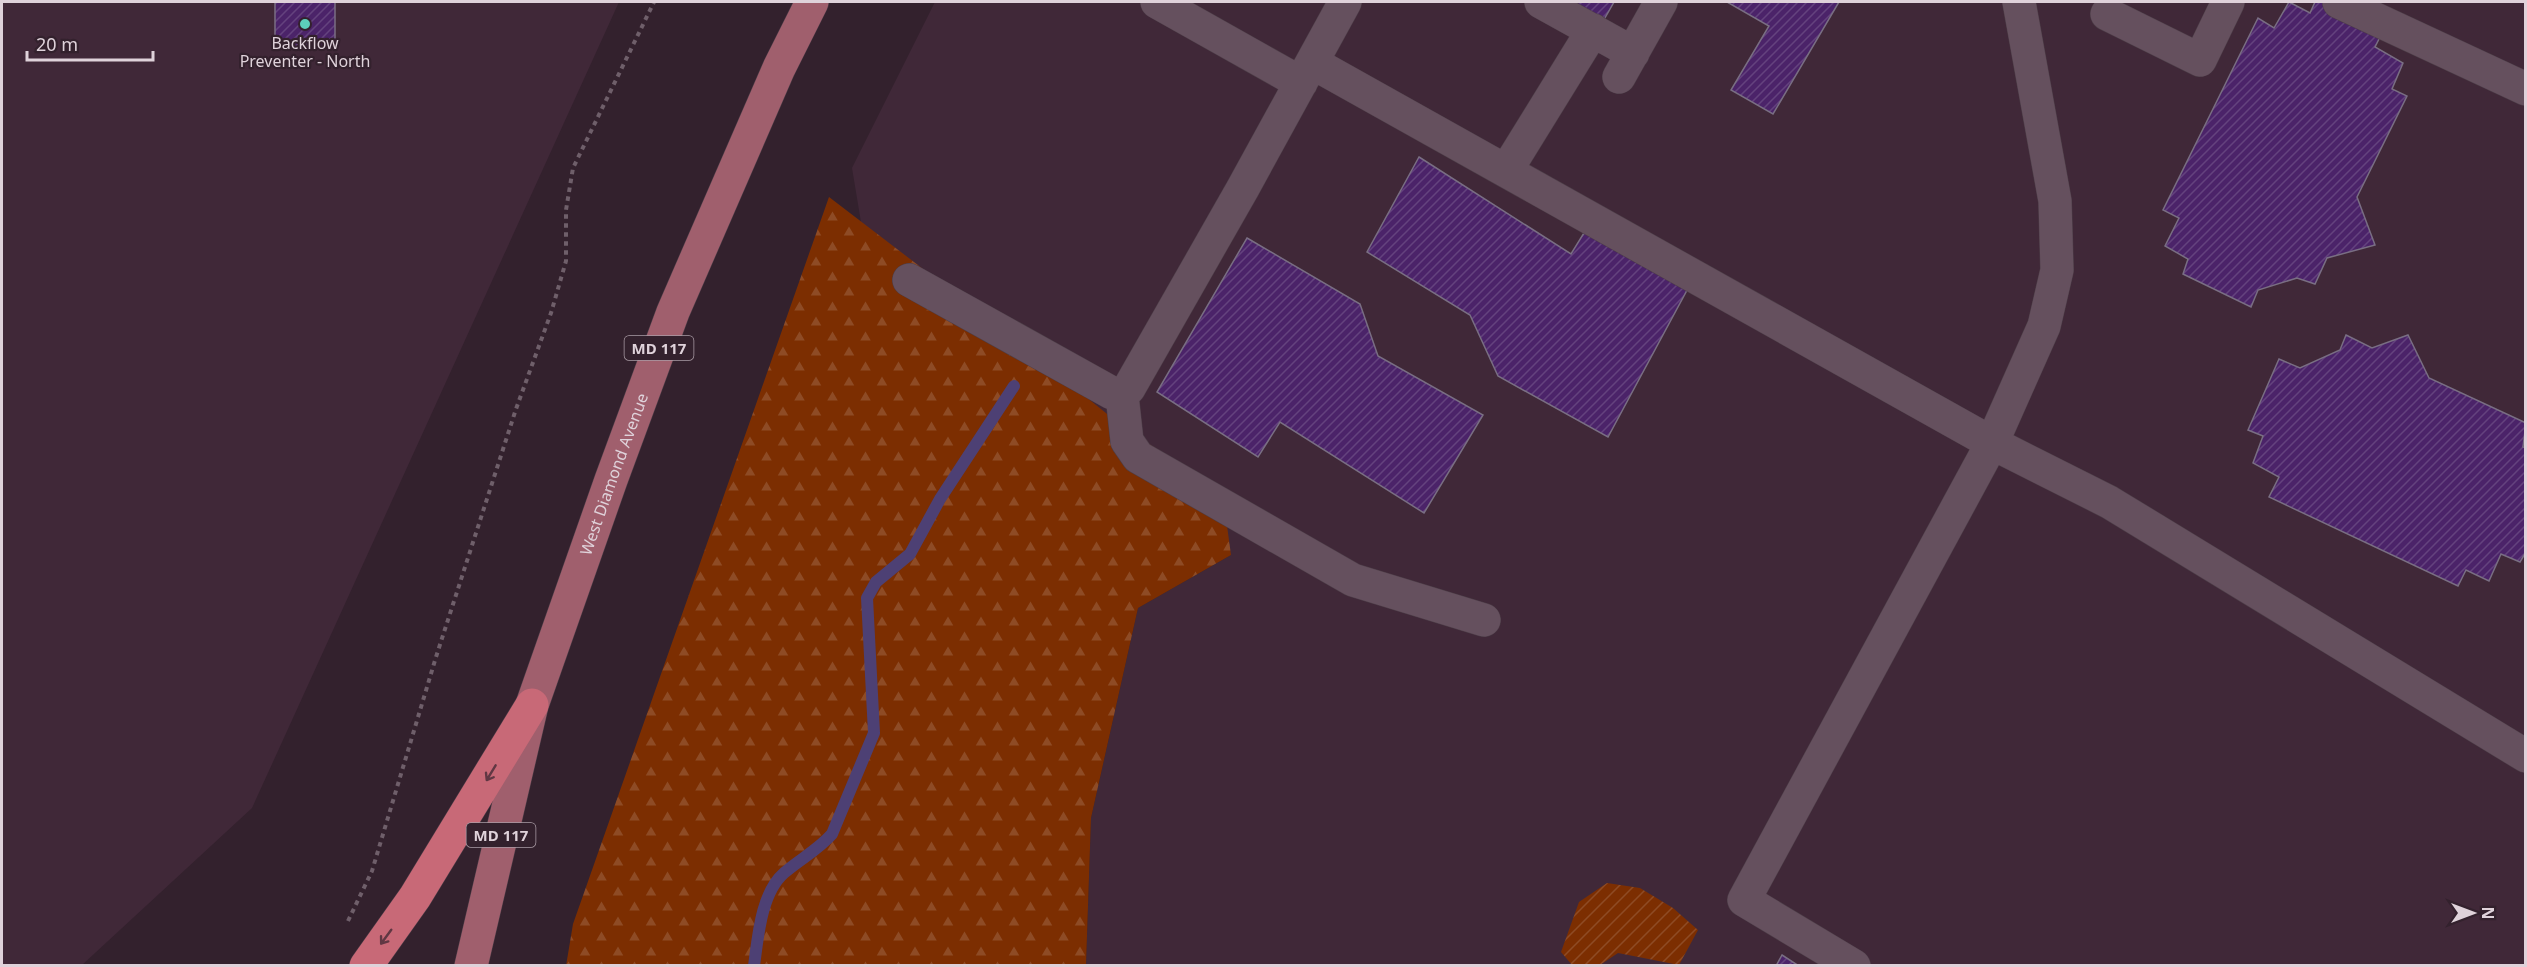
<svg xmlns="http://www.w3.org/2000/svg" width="2527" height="967" font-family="'Noto Sans',sans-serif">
	<defs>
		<pattern id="forest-firs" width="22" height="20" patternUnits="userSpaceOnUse" patternTransform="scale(1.5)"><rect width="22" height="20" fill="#7c2e01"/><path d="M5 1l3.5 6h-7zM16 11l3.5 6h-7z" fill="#8e4b25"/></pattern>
		<pattern id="garden-furrows" width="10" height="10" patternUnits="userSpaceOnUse" patternTransform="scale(1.5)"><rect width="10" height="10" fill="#7c2e01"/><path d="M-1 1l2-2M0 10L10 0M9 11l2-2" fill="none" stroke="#8e4b25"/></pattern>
		<pattern id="building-hatch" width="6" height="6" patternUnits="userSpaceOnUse" patternTransform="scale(1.5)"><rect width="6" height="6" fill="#4b2369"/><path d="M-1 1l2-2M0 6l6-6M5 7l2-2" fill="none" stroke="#64427e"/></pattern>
	</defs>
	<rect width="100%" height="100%" fill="#33212d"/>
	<path fill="#402838" d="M2,2H619L252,808L82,965L2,966Z
		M935,2H2525V965H1086L1091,818L1138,608L1231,555L872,288L852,168Z"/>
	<path fill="url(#forest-firs)" d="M829,197L1016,340L1128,431L1222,489L1231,555L1138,608L1091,818L1086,965L566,966L573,924Z"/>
	<path fill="url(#garden-furrows)" d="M1607,883L1640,888L1673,908L1698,930L1679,965L1618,953L1600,965H1572L1561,952L1579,902Z"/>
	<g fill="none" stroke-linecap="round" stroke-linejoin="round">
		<path stroke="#4d4074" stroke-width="12" d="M754,966C758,937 761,893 784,873C800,859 818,850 832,834L874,733L867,598L876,582L910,554L940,499L1014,386"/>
	</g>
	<path fill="url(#building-hatch)" stroke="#796e83" stroke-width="1.5" d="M275,2H335V47H275Z
		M1563,2H1614L1602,23Z
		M1727,2H1839L1773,114L1731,90L1769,26Z
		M2289,2L2310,13L2315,2H2330L2384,29L2375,47L2403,63L2392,89L2407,96L2357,197L2375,245L2327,258L2315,284L2297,278L2258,290L2251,307L2183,274L2188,259L2165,246L2179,218L2163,210L2258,18L2274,28Z
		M1419,157L1571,254L1592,220L1693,279L1608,437L1498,376L1470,315L1367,252Z
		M1247,238L1360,304L1378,356L1483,415L1424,513L1280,422L1258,457L1157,392Z
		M2346,335L2372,348L2408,335L2429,378L2526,423L2523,447L2526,448V552L2520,562L2501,554L2489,581L2466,570L2458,586L2269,497L2279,477L2253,463L2263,436L2248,430L2279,359L2300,368L2340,350Z
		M1782,955L1799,966H1776Z"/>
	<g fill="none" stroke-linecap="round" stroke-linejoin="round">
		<g stroke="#4d3e48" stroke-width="34">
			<path id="minor" d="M1157,2L1301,83
				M1541,2L1633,53
				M2339,2L2526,89
				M2107,14L2200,60L2228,2
				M1313,63L1992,443L2109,502L2526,756
				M1619,77L1661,2
				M1506,171L1593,30
				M909,280L1112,393L1122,395L1129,388L1243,188L1345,2
				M1122,395L1127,441L1138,457L1353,580L1484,620
				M1854,966L1744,900L1992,443L2044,326L2057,270L2055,201L2019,2"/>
		</g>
		<g stroke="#4d3e48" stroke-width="34">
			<g id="major">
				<path id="s1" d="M471,966L532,705L611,480L673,312L779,68L812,2"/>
			</g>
		</g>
		<g stroke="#4d3e48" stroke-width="34">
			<path id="highway" d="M366,966L415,897L532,705"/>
		</g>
		<path stroke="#6f5f6a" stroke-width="4" stroke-dasharray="4.5 4.5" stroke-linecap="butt" d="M348,921L372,871L436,657L516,409L551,313L566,261V210L573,168L654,2"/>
		<use href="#minor" stroke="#65505e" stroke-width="33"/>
		<use href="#major" stroke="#a05f6d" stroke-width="33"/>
		<use href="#highway" stroke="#c86977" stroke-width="33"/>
	</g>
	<defs><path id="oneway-shaft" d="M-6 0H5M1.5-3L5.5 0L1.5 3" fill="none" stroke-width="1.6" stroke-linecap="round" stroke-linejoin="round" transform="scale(1.5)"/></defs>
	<g stroke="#603743">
		<use href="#oneway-shaft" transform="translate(491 773) rotate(121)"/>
		<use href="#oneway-shaft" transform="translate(386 937) rotate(126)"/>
	</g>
	<circle fill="#5cceba" stroke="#33212d" stroke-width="2" cx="305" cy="24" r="6"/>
	<g text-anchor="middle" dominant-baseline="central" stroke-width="4.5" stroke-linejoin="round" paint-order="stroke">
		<g fill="#33212d" stroke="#ab9da6" stroke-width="1.5">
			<rect x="624.5" y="336" width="69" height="24" rx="4.5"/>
			<rect x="466.5" y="823" width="69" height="24" rx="4.5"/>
		</g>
		<g font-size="15" font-weight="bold" fill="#dfd2da">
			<text x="659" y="348">MD 117</text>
			<text x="501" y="835">MD 117</text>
		</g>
		<g font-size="16" fill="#dfd2da" stroke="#33212d">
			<text x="305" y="43">Backflow<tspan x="305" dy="18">Preventer - North</tspan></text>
		</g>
		<g font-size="16" fill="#dfd2da" stroke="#33212d">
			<text stroke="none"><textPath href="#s1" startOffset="513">West Diamond Avenue</textPath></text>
		</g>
	</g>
	<rect width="2527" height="967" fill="none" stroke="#dfd2da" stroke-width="6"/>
	<g transform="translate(2473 913) rotate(90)" stroke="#33212d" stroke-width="4.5" paint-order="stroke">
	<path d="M0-4.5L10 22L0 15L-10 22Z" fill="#dfd2da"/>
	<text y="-9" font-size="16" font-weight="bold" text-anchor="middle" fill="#dfd2da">N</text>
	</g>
	<path d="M27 51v9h126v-9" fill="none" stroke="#dfd2da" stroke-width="3"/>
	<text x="36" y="51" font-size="18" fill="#dfd2da" stroke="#33212d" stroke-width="4.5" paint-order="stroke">20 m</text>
</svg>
